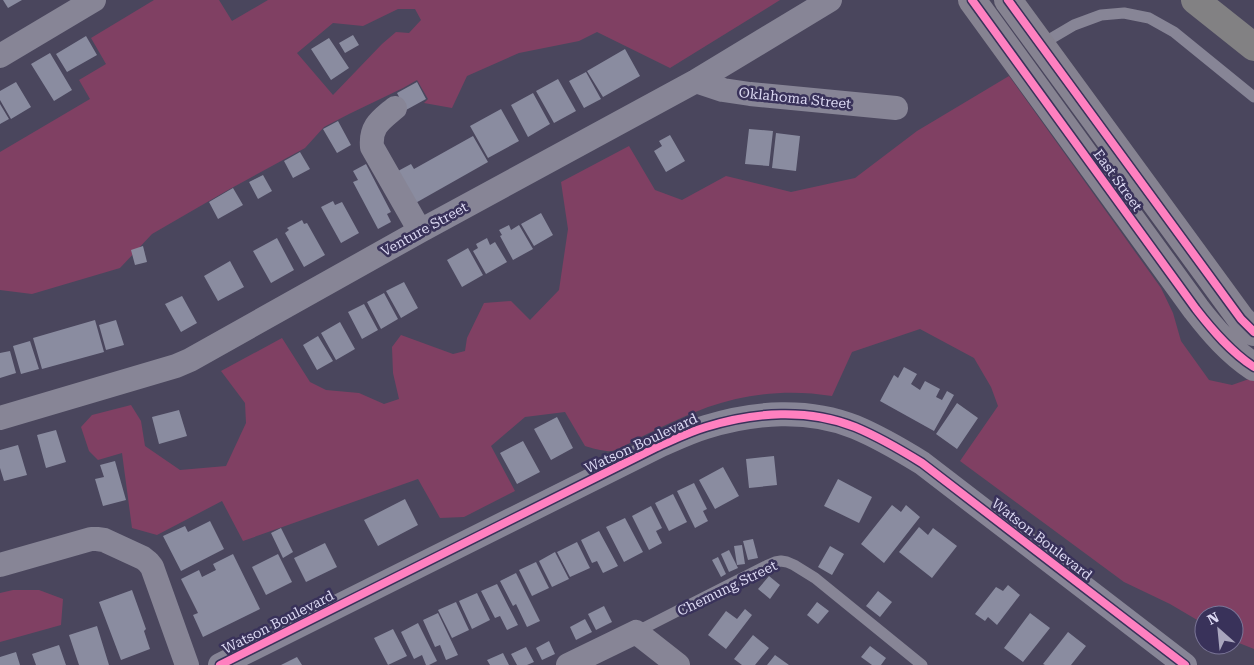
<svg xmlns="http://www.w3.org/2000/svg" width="1254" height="665" font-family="'Roboto Serif',serif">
	<rect width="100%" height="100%" fill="#4a465d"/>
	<path fill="#804063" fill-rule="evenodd" d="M154,0H219L232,21L268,0H780L670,68L597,32L579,41L519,53L467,76L452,108L424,103L428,99L417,80L403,88L349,114L324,127L305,148L228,190L152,234L120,268L32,294L0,290V152L90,99L79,80L106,64L91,38ZM398,9H415L421,20L409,33L396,32L382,44L333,95L297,53L333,23L363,26Z
		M1009,76L1161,288L1173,313L1181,341L1209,380L1232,385L1249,379L1254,381V649L1234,641V615H1204V624L1170,604L1124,582L960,461L998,406L991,387L974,358L920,329L852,352L832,396C791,389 748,393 708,407C684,416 661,427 639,438C633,441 617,451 611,451C606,452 591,448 585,446L565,412L525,417L491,446L515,491L464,517L440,518L418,479L243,541L222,501L157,535L132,528L122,453L98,460L89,451L81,427L92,415L131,405L141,421L145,446L180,470L226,466L246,423L245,403L221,371L282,338L310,382L326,390L359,393L384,404L399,399L393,373L392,347L401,335L453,354L465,351L467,338L484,303L511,301L530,320L559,290L568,229L561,182L629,146L655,190L682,200L726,176L791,192L855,178L917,131Z
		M13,590H39L63,599L61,625L0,642V593Z"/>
	<path fill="#8a8ca0" d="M3,0H22L8,8Z
		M353,35L359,45L345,53L339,43Z
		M86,36L97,55L67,72L56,54Z
		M329,38L349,68L331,80L311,49Z
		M625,49L640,76L603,97L587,71Z
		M50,53L72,90L54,101L31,64Z
		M586,72L601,99L584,108L569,81Z
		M558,79L576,111L554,123L536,91Z
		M16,82L31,107L11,119L0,100V91Z
		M417,82L426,99L406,110L397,93Z
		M533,93L550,124L528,137L511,105Z
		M0,104L9,119L0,124Z
		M501,109L519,141L488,158L470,126Z
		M338,121L351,145L337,153L323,129Z
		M749,129L773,131L769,166L745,164Z
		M776,133L800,136L796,171L772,168Z
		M670,135L685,161L666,172L654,151L662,146L659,141Z
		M473,136L488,162L412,205L398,171L411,164L414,169Z
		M300,152L310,169L293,178L284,161Z
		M366,164L391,212L387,214L391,222L378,229L353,182L358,180L353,171Z
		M263,175L272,191L258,199L249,182Z
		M233,188L243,205L218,219L209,202Z
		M333,201L335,205L342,202L359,233L341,243L321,207Z
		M541,213L553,235L534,246L521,224Z
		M302,220L304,224L307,223L325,255L304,267L285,233L289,230L287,228Z
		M509,225L511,230L519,225L533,249L513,260L500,236L502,235L499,230Z
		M277,238L294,270L271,283L253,251Z
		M487,238L490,245L495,242L507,262L486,274L473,251L478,248L476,244Z
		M143,246L147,262L135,265L131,250Z
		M468,248L483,275L462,287L447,260Z
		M230,261L244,287L218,301L204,276Z
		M404,282L418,308L401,318L386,291Z
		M384,293L398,319L381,329L367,302Z
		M182,296L197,323L181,332L165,304Z
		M364,304L378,330L362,339L348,312Z
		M95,320L104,352L42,369L33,338Z
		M116,320L124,345L106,350L99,325Z
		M340,322L355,349L336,360L321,333Z
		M318,336L333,361L317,370L303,345Z
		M30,341L39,369L21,374L13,346Z
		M10,351L16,373L0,378V353Z
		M904,367L917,374L911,384L920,390L925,381L940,389L936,397L942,400L947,391L954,395L934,431L880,401L894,375L898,378Z
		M957,403L978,418L957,449L936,434Z
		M179,410L187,436L159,444L152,417Z
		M557,417L573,448L551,460L534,429Z
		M56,430L66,462L46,468L37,435Z
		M523,441L540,472L517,484L500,453Z
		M18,445L27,475L4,481L0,468V450Z
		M774,456L777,485L749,488L746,459Z
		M115,461L126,500L103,506L95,479L104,477L100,465Z
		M723,467L739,496L715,509L699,480Z
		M838,479L872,497L859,523L824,506Z
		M694,483L707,509L703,511L708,521L695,528L677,491Z
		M673,494L687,522L669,531L655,503Z
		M405,499L418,525L378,546L364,520Z
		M892,505L901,512L906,505L920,517L884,563L861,544Z
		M651,506L662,528L656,531L662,543L649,550L632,516Z
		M625,518L643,552L624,562L606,527Z
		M210,521L224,549L181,571L163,536L185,526L188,532Z
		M919,527L928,535L933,528L957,546L932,578L899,552Z
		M281,528L293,552L283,558L271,533Z
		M599,531L618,566L603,573L597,561L592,563L581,540Z
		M753,539L758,558L748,560L743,541Z
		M577,542L590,568L570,577L557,552Z
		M325,543L337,567L306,582L294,558Z
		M742,545L745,564L737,565L734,546Z
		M830,546L844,554L832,575L818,567Z
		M729,550L738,568L729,572L721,554Z
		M555,552L569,579L552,587L539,561Z
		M233,554L260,609L203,637L193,615L198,613L181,579L199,570L202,577L216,570L213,564Z
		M278,554L292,582L266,595L252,567Z
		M718,557L726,574L721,577L712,560Z
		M536,562L549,588L532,596L519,570Z
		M516,573L540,621L527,627L516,604L513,606L500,581Z
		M769,576L780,585L770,599L758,589Z
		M497,584L518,625L507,630L500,616L495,618L481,591Z
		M1008,585L1020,595L997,625L988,617L985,621L975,614L996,587L1003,591Z
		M132,590L146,629L144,631L150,649L121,660L99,602Z
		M878,591L892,602L880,617L866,606Z
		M477,593L490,620L472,629L459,601Z
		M456,602L469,630L452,638L438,610Z
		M817,602L829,611L818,624L807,615Z
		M604,606L612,622L596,630L588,614Z
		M745,609L752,615L726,649L708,635L726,611L737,619Z
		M438,613L458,655L446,660L440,645L435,647L423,620Z
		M1030,613L1050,628L1023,662L1004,648Z
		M585,619L592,632L576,640L570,627Z
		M418,623L437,661L429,665H426L422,655L414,659L401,632Z
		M97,626L109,665H79L69,635Z
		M393,629L407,656L388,665L374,638Z
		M1068,632L1086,646L1071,665H1045L1043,664Z
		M753,635L769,648L755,665H742L734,659Z
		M549,641L555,654L542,660L536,648Z
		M59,645L66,665H36L32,654Z
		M870,646L886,658L881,665H872L861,657Z
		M526,647L534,662L527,665H517L511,654Z
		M16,652L20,665H0V657Z
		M503,653L509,665H490L487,660Z
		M775,655L789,665H767Z
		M297,657L302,665H281Z"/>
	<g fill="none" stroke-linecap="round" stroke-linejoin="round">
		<path stroke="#878596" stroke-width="11" d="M1040,45L1074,25L1101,15L1124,13L1149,18L1174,32L1254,97
			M636,632L768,565L775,562L781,561L787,562L794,565L815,578L922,665"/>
		<path stroke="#878596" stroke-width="24" d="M0,56L94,0
			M696,81L723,90L750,94L896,108
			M395,108C381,120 370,126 372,147L420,231
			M0,418L176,366L190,360L420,231L696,81L830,0
			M0,565L91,539H97L104,540L143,558L148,562L152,567L187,665
			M220,665L657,447C673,440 689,432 706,427C754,412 808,408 855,427C879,437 901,450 922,463L1185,665
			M568,665L636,632L678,665"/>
		<path stroke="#868391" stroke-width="28" d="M972,0L1196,309C1213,331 1231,352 1254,367
			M1008,0L1241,319L1254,332"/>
		<path stroke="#828183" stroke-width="28" d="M1195,0L1254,47"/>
		<g stroke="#39325a" stroke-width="11">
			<path id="cycleway" d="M972,0L1196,309C1213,331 1231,352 1254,367
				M1008,0L1241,319L1254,332
				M220,665L657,447C673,440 689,432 706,427C754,412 808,408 855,427C879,437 901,450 922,463L1185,665"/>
		</g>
		<use href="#cycleway" stroke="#ff80c0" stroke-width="8"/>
	</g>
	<g text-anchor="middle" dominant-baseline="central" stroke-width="5" stroke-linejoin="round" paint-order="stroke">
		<g font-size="14" fill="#dcd9f3" stroke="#39325a">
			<text transform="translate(795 98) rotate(6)">Oklahoma Street</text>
			<text transform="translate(1118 180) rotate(54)">East Street</text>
			<text transform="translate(424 229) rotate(-29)">Venture Street</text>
			<text transform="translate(641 443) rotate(-25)">Watson Boulevard</text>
			<text transform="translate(1042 539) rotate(38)">Watson Boulevard</text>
			<text transform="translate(727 588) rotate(-26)">Chemung Street</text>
			<text transform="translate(278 622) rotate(-27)">Watson Boulevard</text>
		</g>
	</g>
	<g transform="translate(1219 630) rotate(333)"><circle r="24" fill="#39325a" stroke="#7a7597"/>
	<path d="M0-4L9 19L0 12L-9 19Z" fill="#a9a6be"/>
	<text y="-8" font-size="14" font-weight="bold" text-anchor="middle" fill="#dcd9f3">N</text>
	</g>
</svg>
